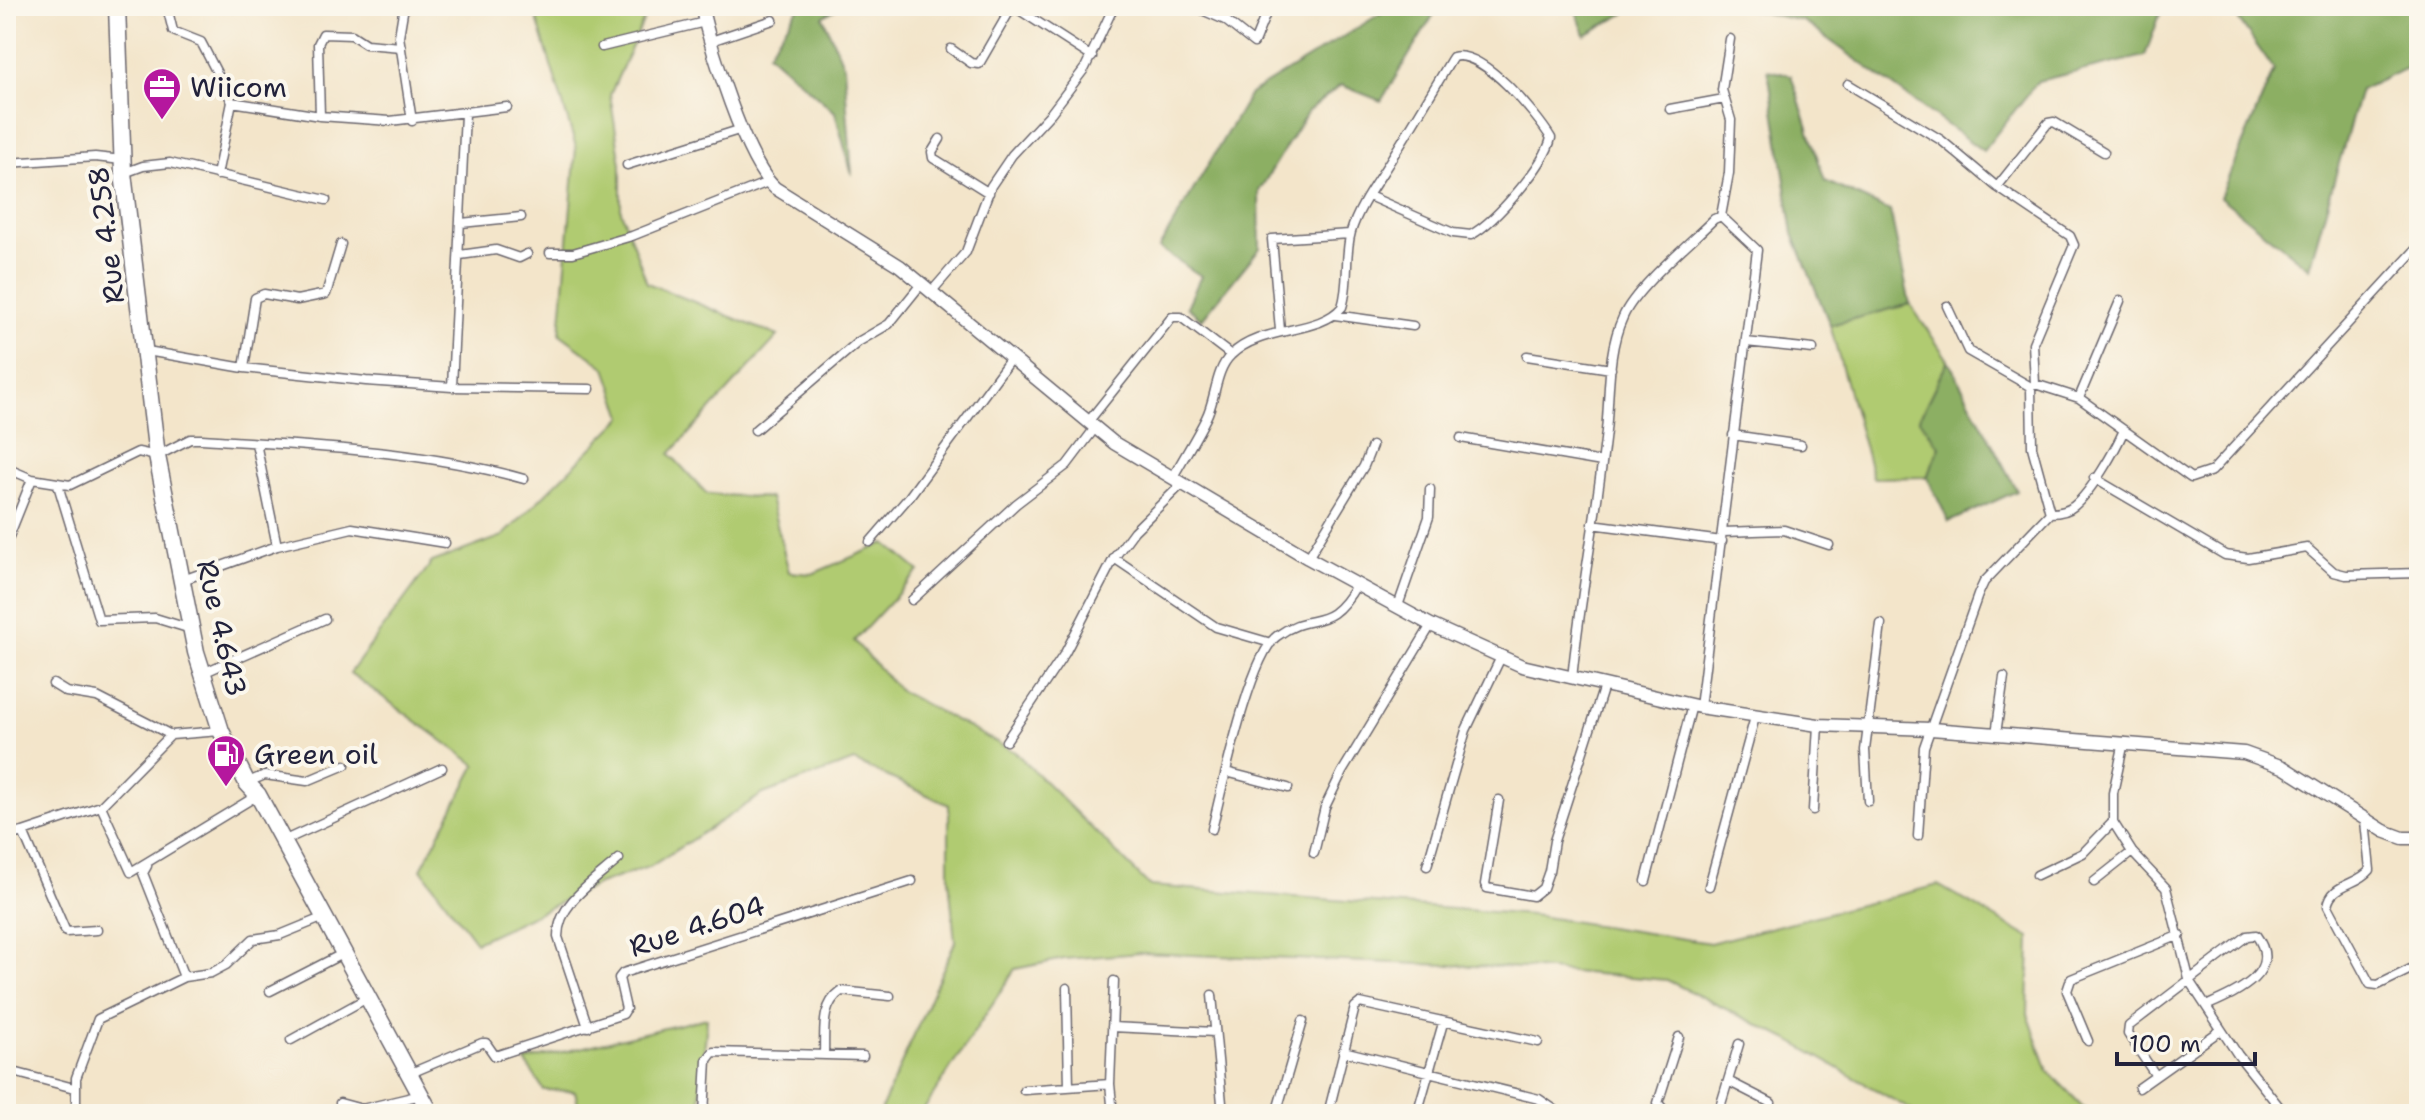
<svg xmlns="http://www.w3.org/2000/svg" width="2425" height="1120" font-family="'Shantell Sans',sans-serif">
	<rect width="100%" height="100%" fill="#fbf7ec"/>
	<filter id="ink" filterUnits="userSpaceOnUse"><feTurbulence type="fractalNoise" baseFrequency=".0125" numOctaves="2"/><feDisplacementMap in="SourceGraphic" scale="16" xChannelSelector="R" yChannelSelector="G"/><feConvolveMatrix kernelMatrix="1 2 1 2 8 2 1 2 1" color-interpolation-filters="sRGB"/></filter>
	<filter id="wash" filterUnits="userSpaceOnUse"><feTurbulence type="fractalNoise" baseFrequency=".006" numOctaves="4" result="noise"/><feDisplacementMap in="SourceGraphic" scale="32" xChannelSelector="R" yChannelSelector="G"/><feGaussianBlur stdDeviation="1.8" result="paint"/><feColorMatrix in="noise" values="0 0 0 0 0 0 0 0 0 0 0 0 0 0 0 0 0 1.4 0 .05"/><feComposite in="paint" operator="in"/></filter>
	<g filter="url(#wash)">
		<rect width="100%" height="100%" fill="#f3e5ca"/>
		<path fill="#b0cb71" stroke="#697656" stroke-width="2" d="M533,6H650L610,95L621,164V211L647,283L778,336L670,454L707,494L770,498L789,572L812,574L885,543L919,571L854,641L900,691L1015,752L1150,886L1532,915L1710,943L1938,885L2030,938L2028,1014L2048,1071L2090,1114H1918L1787,1039L1667,980L1525,968L1141,953L1064,959L1015,969L921,1114H879L955,942L949,878V805L854,761L763,794L651,866L599,884L476,942L421,869L476,765L350,673L432,562L503,536L623,417L606,368L560,334L576,147Z
			M1910,304L1948,360L1919,419L1940,447L1927,477L1873,478L1830,325Z
			M707,1018L699,1114H580L575,1091L544,1090L525,1061Z"/>
		<path fill="#8caf63" stroke="#57684f" stroke-width="2" d="M800,6H840L823,17L844,66L852,175L835,112L768,53Z
			M1393,6H1439L1381,101L1341,85L1308,111L1259,191L1260,248L1202,319L1187,307L1201,276L1159,248L1250,94Z
			M1574,6H1638L1585,35Z
			M1731,6H2163L2145,56L2038,81L1983,151L1803,21Z
			M2229,6H2419V62L2360,90L2309,268L2220,197L2274,70Z
			M1768,70L1791,75L1825,181L1890,211L1910,304L1830,325L1793,234Z
			M1948,360L2017,491L1949,522L1927,477L1940,447L1919,419Z"/>
	</g>
	<g filter="url(#ink)">
		<g fill="none" stroke-linecap="round" stroke-linejoin="round">
			<g stroke="#6b666d" stroke-width="11">
				<path id="street" d="M147,6L167,7L173,31L201,42L232,102
					M404,6L399,36L412,121
					M1193,6L1225,20L1254,43L1269,6
					M711,41L773,20
					M602,47L705,22
					M951,49L971,63L979,64L1009,12L1016,8L1092,57
					M1848,84L1941,140L1997,187L2070,236L2074,245L2033,343L2035,384
					M1670,109L1724,99
					M320,116L318,44L323,34L352,35L366,44L401,47
					M940,139L932,152L933,158L989,193
					M8,163L95,157L122,160
					M627,165L742,129
					M124,173L143,166L170,163L326,200
					M217,175L232,102L320,116L390,121L507,107
					M1997,187L2048,123L2054,122L2104,152
					M1721,216L1729,173L1731,120L1722,90L1730,39
					M461,223L521,217
					M550,253H573L632,236L768,182
					M460,255L496,250L519,258L527,254
					M932,291L966,252L991,186L1012,155L1051,113L1085,68L1114,6
					M1947,306L1968,351L2031,387
					M1335,315L1413,326
					M1280,330L1272,239L1350,234
					M1746,342L1813,349
					M147,351L244,368L366,381L452,387L590,389
					M1527,356L1611,369
					M244,368L255,298L264,294L297,300L326,294L341,244
					M452,387L465,114
					M2079,398L2120,301
					M1088,422L1172,317H1181L1231,355
					M755,430L858,342L889,324L922,283
					M1733,435L1801,445
					M1461,438L1602,462
					M6,468L32,479L70,485L138,452L157,456L190,439H202C308,446 421,450 524,479
					M1173,477C1184,457 1196,438 1206,418C1216,399 1215,370 1231,355C1261,325 1319,335 1342,307C1350,283 1344,256 1351,232C1359,205 1379,180 1393,156C1413,124 1432,92 1451,60L1453,57C1482,48 1537,115 1551,138C1545,165 1496,221 1471,235L1453,233L1369,196
					M2094,478L2225,555L2248,558L2307,548L2334,572L2346,575L2419,573
					M58,485L99,620L155,618L191,629
					M2050,513C2059,513 2067,512 2074,506C2091,492 2115,451 2124,430
					M1592,524L1722,541
					M1723,532L1784,530L1829,545
					M870,542L909,497L1012,357
					M6,544L32,479
					M277,546L352,528L445,543
					M1114,558L1216,627L1271,643
					M1308,558L1364,466L1372,446
					M183,580L277,546L256,443
					M912,600L1016,504L1067,465L1095,428
					M1398,606L1429,517L1430,489
					M6,641H9
					M203,673L325,619
					M1572,679C1580,596 1597,514 1606,431C1610,394 1607,351 1623,317C1635,288 1690,243 1714,219L1721,216L1757,250L1700,707
					M53,684L66,692L97,697L171,735
					M1996,734L2004,677
					M1006,741L1065,653L1114,558L1134,531L1183,483
					M2124,742L2113,793V822L2132,852L2166,888L2190,982L2238,1055L2285,1114
					M1226,772L1288,788
					M248,782L265,775L307,781L345,765
					M1499,800L1485,884L1487,888L1533,896L1543,888L1549,871L1554,841L1604,686
					M1868,801L1865,750L1881,624
					M101,806L131,872L258,795
					M1813,810L1818,725
					M2365,821L2370,870C2357,886 2331,883 2328,906L2370,984L2378,985L2419,965
					M1212,829C1222,790 1249,657 1277,636C1314,609 1327,636 1357,584
					M6,836L23,832
					M1918,836L1924,747L1978,595L1984,582L2050,513L2032,447L2031,387L2035,384L2079,398L2191,478L2212,471L2419,246
					M283,841L442,768
					M1314,853L1325,807L1342,772L1431,625
					M147,866L143,873L184,977
					M1427,866L1466,730L1501,657
					M2037,875L2083,853L2113,822
					M1646,881L1692,705
					M2094,882L2132,852
					M1709,886L1755,717
					M97,930L66,932L23,832L101,806L171,735L220,731
					M1067,988L1069,1087
					M270,991L344,953
					M1212,995L1223,1114
					M588,1027L558,937C558,902 595,881 619,859
					M1112,1027L1215,1032
					M291,1040L369,997
					M2088,1041L2067,991L2071,979L2180,935
					M1343,1051L1539,1099L1561,1114
					M824,1055C825,1032 820,1006 841,991L890,996
					M6,1070L74,1088
					M411,1073L482,1043H486L495,1056L623,1014L626,1009L619,978L623,973L912,881
					M2156,1076L2128,1034L2129,1026L2247,936L2256,935C2284,973 2235,993 2206,1006
					M1728,1081L1771,1103
					M2139,1088L2221,1030
					M1024,1090L1110,1084
					M340,1103L362,1109L421,1095
					M76,1114V1078L98,1019L184,977L211,973L226,965L253,939L280,935L324,917
					M704,1114L707,1060L713,1052L863,1056
					M1113,1114L1110,1084L1114,981
					M1276,1114L1303,1021
					M1328,1114L1355,1007L1360,1003L1538,1042
					M1417,1114L1443,1023
					M1678,1114L1664,1110L1658,1103L1679,1037
					M1718,1114L1739,1044"/>
			</g>
			<g stroke="#6b666d" stroke-width="15">
				<path id="secondary" d="M701,6C711,48 745,161 775,188L900,266L1114,443L1308,558L1431,625L1522,666L1700,707L1818,725L1931,729L2244,753L2283,767L2384,831L2403,838H2419"/>
			</g>
			<g stroke="#6b666d" stroke-width="19">
				<path id="highway" d="M117,6L123,173L157,456L196,652L221,731L247,783L258,795L431,1114"/>
			</g>
			<use href="#street" stroke="#fff" stroke-width="8"/>
			<use href="#secondary" stroke="#fff" stroke-width="12"/>
			<use href="#highway" stroke="#fff" stroke-width="16"/>
		</g>
	</g>
	<defs>
		<g id="office-pin" transform="scale(2)"><path d="M0 17L-7.5 6A9.5 9.5 0 1 1 7.5 6Z" fill="#b5179e" stroke="#fbf7ec"/><path d="M-6-3h4V-5.5h4V-3h4V5H-6ZM-1-4.5V-3h2v-1.5ZM-6 0V1H6V0Z" fill="#fff"/></g>
		<g id="fuel-pin" transform="scale(2)"><path d="M0 17L-7.5 6A9.5 9.5 0 1 1 7.5 6Z" fill="#b5179e" stroke="#fbf7ec"/><path d="M-5.5-6h7V0h2V4h1.3V-2.5L3-4.5l.8-.8L6-3V5H2.5V1h-1V6h-7ZM-4.2-4.7v3.2H.2V-4.7Z" fill="#fff"/></g>
	</defs>
	<g fill-rule="evenodd">
		<use href="#office-pin" x="162" y="87"/>
		<use href="#fuel-pin" x="226" y="754"/>
	</g>
	<g text-anchor="middle" dominant-baseline="central" stroke-width="8" stroke-linejoin="round" paint-order="stroke">
		<g font-size="28" fill="#22223b" stroke="#fbf7ec" text-anchor="start">
			<text x="190" y="87">Wiicom</text>
			<text x="254" y="754">Green oil</text>
		</g>
		<g font-size="28" fill="#22223b" stroke="#fbf7ec">
			<text transform="translate(106 235) rotate(-97)">Rue 4.258</text>
			<text transform="translate(222 628) rotate(77)">Rue 4.643</text>
			<text transform="translate(697 926) rotate(-18)">Rue 4.604</text>
		</g>
	</g>
	<rect width="2425" height="1120" fill="none" stroke="#fbf7ec" stroke-width="32"/>
	<path d="M2117 1052v12h138v-12" fill="none" stroke="#22223b" stroke-width="4"/>
	<text x="2129" y="1052" font-size="24" fill="#22223b" stroke="#fbf7ec" stroke-width="6" paint-order="stroke">100 m</text>
</svg>
